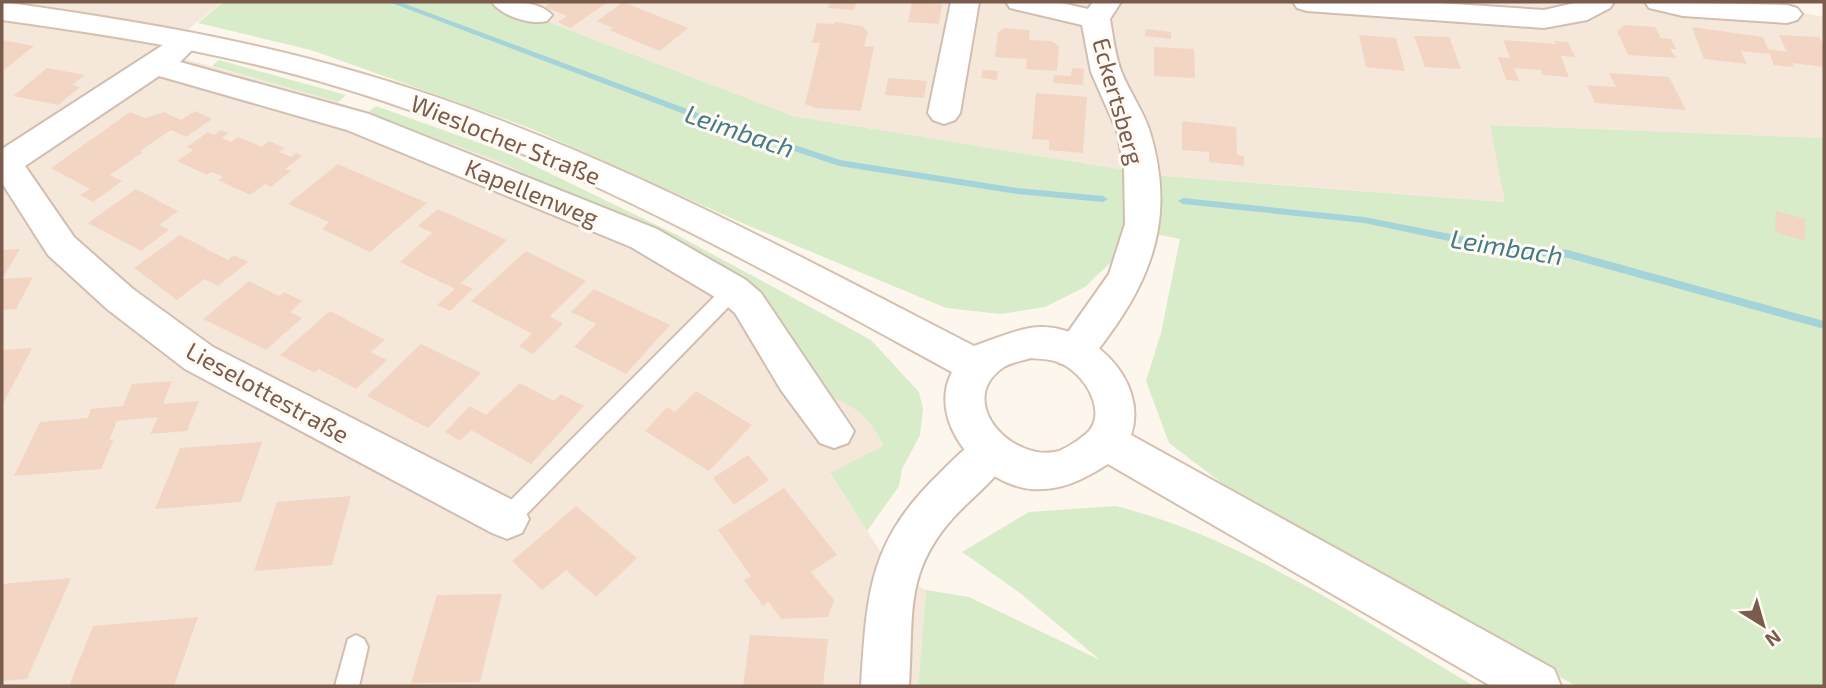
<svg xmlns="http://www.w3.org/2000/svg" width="1826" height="688" font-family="'Exo 2',sans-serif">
	<rect width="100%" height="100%" fill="#fdf6ec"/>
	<path fill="#f5e8da" d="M2,2H222L180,36L182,58L338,102L501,162L642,230L757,294L817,392L849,403L870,422L883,446L830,474L895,574L926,590L918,686H2Z
		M496,2H1792L1803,13L1824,17V138L1491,125L1506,202L1163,176L793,116Z"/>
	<path fill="#d8ecc9" d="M223,2H496L793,116L1163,176L1505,202L1490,125L1824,138V686H1576L1247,502L1169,443L1146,381L1161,333L1180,239L1160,235L1109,264L1085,287L1045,307L1001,314L946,308L742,223L530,128L311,50L198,23Z
		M219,60L346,95L338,102L212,66Z
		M376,106L510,154L677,235L871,340L919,392L923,409L920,435L902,469L899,486L867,531L830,473L883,446C868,412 850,403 817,392L669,243L501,162L367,113Z
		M1116,506C1246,539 1360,619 1474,686H918L926,590L969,597L1100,660L1020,593L962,552L1029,512Z"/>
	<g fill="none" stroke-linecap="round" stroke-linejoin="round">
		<path fill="#a5d3da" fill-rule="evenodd" d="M389,2H400L698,113L840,160L1017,188L1103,196L1108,199L1103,202L1017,194L839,166L692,117Z
			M1183,198L1364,217L1506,245L1568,250L1824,321V329L1568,258L1506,253L1364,223L1183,204L1178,201Z"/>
	</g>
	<path fill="#f3d5c3" d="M552,2H608L570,28L558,22L567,16L545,7Z
		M623,2L688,28L660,51L609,30L613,28L597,21Z
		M830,2H857L854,10L828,8Z
		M912,2L942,4L939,24L908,22Z
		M835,22L862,26L868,32L864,46L874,47L861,111L816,108L805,104L820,43H812L817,23L834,24Z
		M1625,25L1655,27L1661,38L1671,39L1676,49H1670L1676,58L1628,55L1617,31Z
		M1692,27L1763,37L1768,49L1787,52L1779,35L1819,37L1824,45V67L1792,63L1794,67L1774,65L1770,54L1741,51L1747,64L1704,59Z
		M1005,28L1030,30L1029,40L1051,41L1059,46L1057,71L1026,69L1027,59L995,57L998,32Z
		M1146,29L1171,32V39L1145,36Z
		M1359,35L1396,38L1405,71L1366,67Z
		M1414,36L1449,37L1461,69L1425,67Z
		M3,40L34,46L4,70Z
		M1503,40L1556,44L1554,41L1568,42L1575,57L1561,56L1569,77L1543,75L1541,70L1514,68L1519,81L1506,80L1498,57L1510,58Z
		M1154,47L1194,49L1195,78L1154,76Z
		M47,68L85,75L72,85L80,87L58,105L13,96Z
		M1072,68L1084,69L1083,85L1053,83L1054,75L1071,76Z
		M983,70L998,71L997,80L981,78Z
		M1609,73L1669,77L1686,110L1595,103L1587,85L1616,87Z
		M888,78L927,81L924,98L885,95Z
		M1036,93L1087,97L1083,153L1049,150V140L1032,139Z
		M195,111L212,119L186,137L171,130L140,151L143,152L110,175L122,181L93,202L80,195L90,189L51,168L130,112L145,118L164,112L181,120Z
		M1182,121L1236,127L1237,155L1244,156V166L1209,162V152L1182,150Z
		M221,130L228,133L222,138L231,142L238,137L262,147L269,141L285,148L279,152L291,157L296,153L302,156L285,169L291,171L271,187L265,184L250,195L218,180L223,177L212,172L207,175L177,161L193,150L187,147L208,132L214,135Z
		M338,164L379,182L427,203L370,252L322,229L329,222L288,204Z
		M136,189L178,211L159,225L169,230L141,251L88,223Z
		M438,209L507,240L461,283L473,289L450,311L437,305L455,289L400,262L432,233L418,226Z
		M1776,211L1805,219V241L1775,232Z
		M180,235L228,260L234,255L248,262L218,286L204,279L177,300L134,268Z
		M20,249L2,279V250Z
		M526,251L586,281L550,316L563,324L533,354L519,346L532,334L471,301Z
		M33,277L16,309L2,310V279Z
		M249,281L279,296L284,292L302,301L290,312L302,318L266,350L203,319Z
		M594,289L670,325L626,374L574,347L596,324L571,312Z
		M330,311L385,340L371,352L387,360L356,389L319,369L315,373L280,355Z
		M421,344L481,373L428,428L367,396Z
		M32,348L2,406V350Z
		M172,381L163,404L199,401L187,431L150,434L158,417L117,421L109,440L114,439L101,469L14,476L40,422L88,418L91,409L123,406L132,384Z
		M520,383L554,401L561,394L584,406L531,464L471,430L460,441L445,432L470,406L486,415Z
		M696,391L752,425L709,471L645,431L667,407L675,412Z
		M262,442L241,502L155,509L180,448Z
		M748,455L769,480L734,505L713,478Z
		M784,488L837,555L811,572L834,600L828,617L781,619L768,601L763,606L744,580L751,576L718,530Z
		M351,496L332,565L254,571L277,502Z
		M576,506L637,558L596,597L566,570L542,590L512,561Z
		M71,578L27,679L2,681V584Z
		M502,594L480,682L411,683L437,595Z
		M198,617L174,686H69L93,626Z
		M750,635L828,639L823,686H743Z"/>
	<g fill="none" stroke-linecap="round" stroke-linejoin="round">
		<g stroke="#d1beb0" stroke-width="4">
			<path id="lane" d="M733,283L740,285L742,290L740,295L515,526L507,529L499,526L496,519L499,512L726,285Z
				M356,635L364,639L368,647L359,686H335L348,639Z"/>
		</g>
		<g stroke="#d1beb0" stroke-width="4">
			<path id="street" d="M492,2C511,2 539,0 552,15L547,21C531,25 501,16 492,2Z
				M951,2H979L960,113L955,120L944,124L933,120L928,113Z
				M1006,2H1057L1088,9L1093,2H1121L1110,19C1113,36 1115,55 1121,71C1129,91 1142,109 1149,129C1174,208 1157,270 1109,335C1095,355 1084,371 1059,363L1054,352L1109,274L1125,224L1124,165L1117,131L1091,72L1082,25L1010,8Z
				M1293,2H1425L1544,10L1579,2H1614L1610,8L1587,20L1544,28L1307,11L1297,8Z
				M1645,2L1787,5L1797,8L1802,14L1797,20L1787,23L1683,16L1649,8Z
				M177,41L188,43L192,50L180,62L369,114L657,229L746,280L761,293L854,431L848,443L834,448L820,443L781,390L735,313L720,300L631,247L347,130L159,76L25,166L74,237L133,289L213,347L522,505L529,519L522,533L507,539L492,533L185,369L107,309L48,255L2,183V149L166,43Z
				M990,435L1005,440L1011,453C999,478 972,497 953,518C903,574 914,617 909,686H861C867,593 868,542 940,473C955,458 969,442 990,435Z"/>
		</g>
		<g stroke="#d6c0b0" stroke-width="4">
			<path id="secondary" d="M2,2C124,19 242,38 360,73C575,135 776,244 974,346C991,340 1012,331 1030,328C1086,319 1150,379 1131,435L1554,669L1561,686H1491L1108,464C1084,479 1062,491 1032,489C981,485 926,422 952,372C755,265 554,151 339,87C228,53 116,36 2,20ZM1031,358C1040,359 1049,359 1058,362C1084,371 1113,417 1082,437C1076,442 1066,448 1059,451C1015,464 955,404 1001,369C1008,363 1022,361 1031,358Z"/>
		</g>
		<use href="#lane" fill="#fff" fill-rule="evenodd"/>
		<use href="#street" fill="#fff" fill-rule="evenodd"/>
		<use href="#secondary" fill="#fff" fill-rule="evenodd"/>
	</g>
	<g text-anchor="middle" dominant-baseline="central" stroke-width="6" stroke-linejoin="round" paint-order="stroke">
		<g font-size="24" fill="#7a5c4d" stroke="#fffaf3">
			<text transform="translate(1119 101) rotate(74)">Eckertsberg</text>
			<text transform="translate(506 139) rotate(22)">Wieslocher Straße</text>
			<text transform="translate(532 192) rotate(22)">Kapellenweg</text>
			<text transform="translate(268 392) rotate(29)">Lieselottestraße</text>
		</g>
		<g font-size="26" font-style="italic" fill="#437c86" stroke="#fffaf3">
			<text transform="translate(740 130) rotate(19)">Leimbach</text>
			<text transform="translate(1507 246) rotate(9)">Leimbach</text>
		</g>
	</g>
	<rect width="1826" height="688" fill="none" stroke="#7a5c4d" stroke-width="7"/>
	<g transform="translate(1763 625) rotate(143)" stroke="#fffaf3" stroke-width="5" paint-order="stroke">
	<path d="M0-5L12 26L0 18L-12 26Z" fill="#7a5c4d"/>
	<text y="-10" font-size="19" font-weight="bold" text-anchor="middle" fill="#7a5c4d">N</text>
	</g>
</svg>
